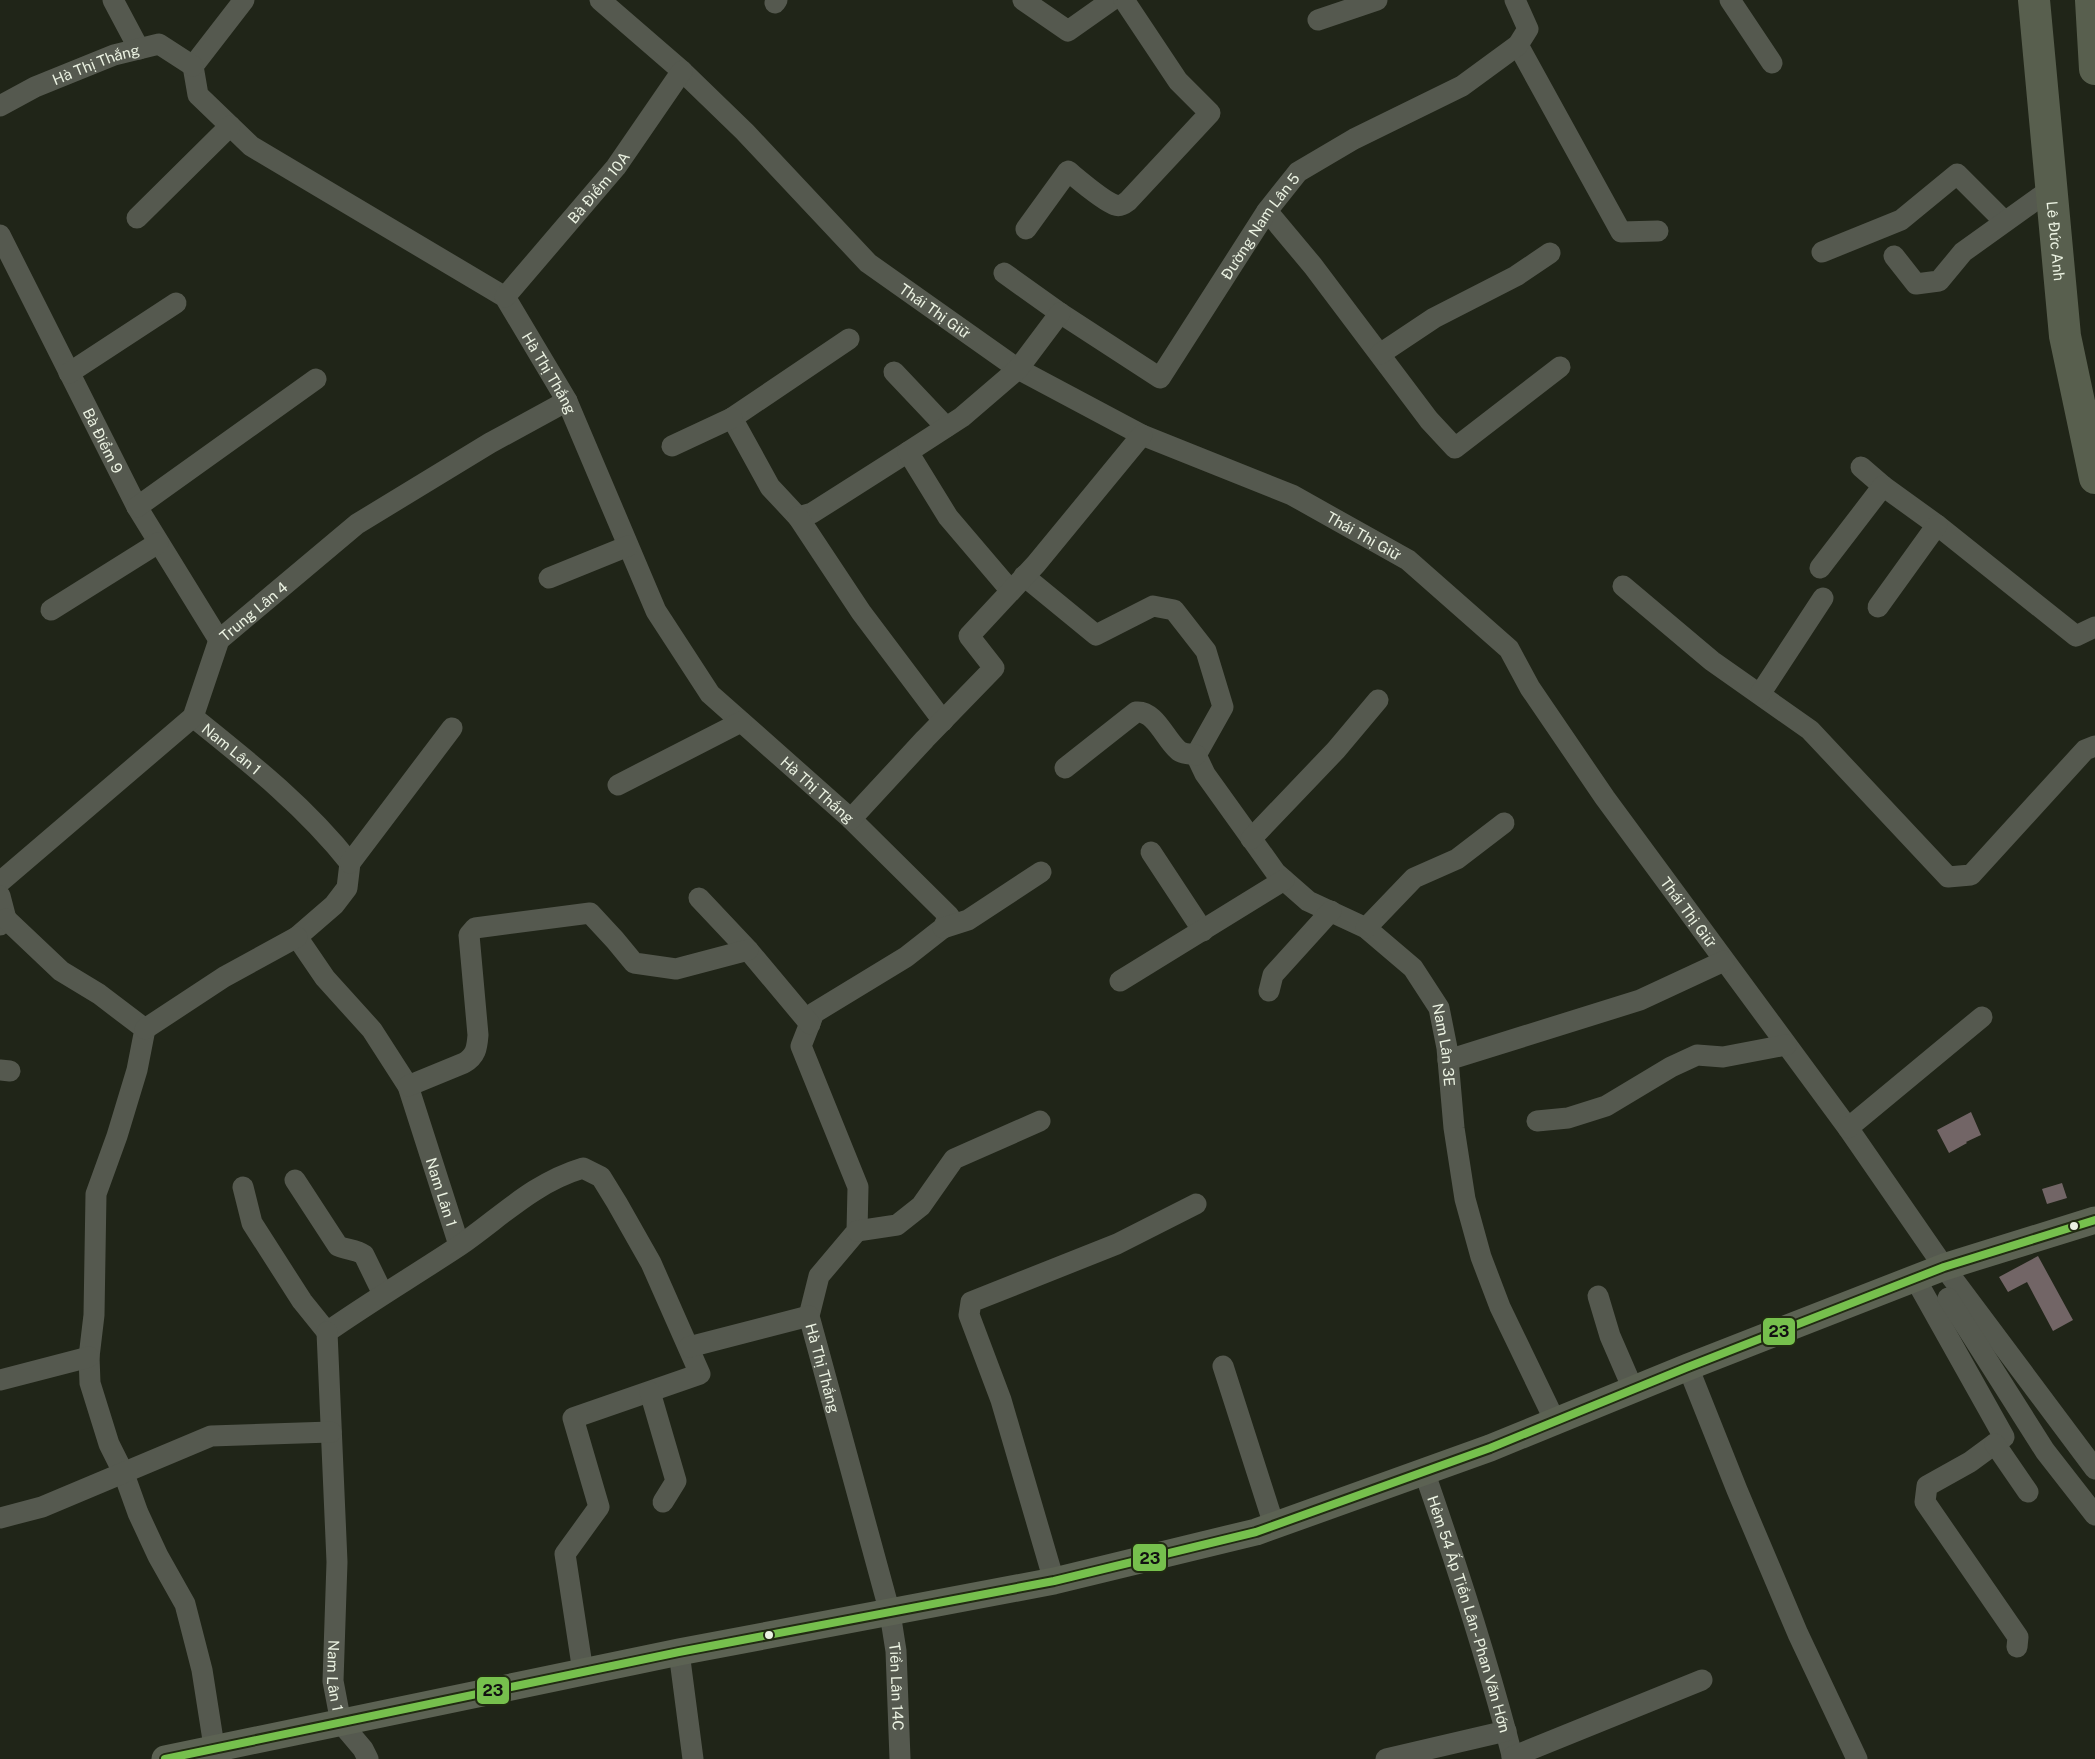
<svg xmlns="http://www.w3.org/2000/svg" width="2095" height="1759" font-family="'Public Sans',sans-serif">
	<rect width="100%" height="100%" fill="#202518"/>
	<path fill="#726566" d="M1971,1112L1981,1135L1966,1142L1967,1143L1949,1153L1937,1130Z
		M2062,1183L2067,1198L2047,1204L2042,1189Z
		M2038,1256L2073,1320L2053,1331L2027,1282L2008,1292L1999,1277Z"/>
	<g fill="none" stroke-linecap="round" stroke-linejoin="round">
		<g stroke="#55594f" stroke-width="21">
			<path d="M113,0L139,49"/>
			<path id="s1" d="M244,0L193,66L198,95L251,146L505,297L567,401L656,611L710,694L851,819L949,916L943,928L906,957L814,1013L801,1046L858,1187L857,1231L819,1276L809,1316L890,1613L896,1651L900,1759"/>
			<path id="s2" d="M600,0L682,71L745,132L868,263L1018,369L1142,435L1292,495L1408,560L1509,649L1530,688L1605,798L1848,1128L1944,1267L2095,1469"/>
			<path d="M1023,0L1068,31L1112,0"/>
			<path d="M1730,0L1772,63"/>
			<path d="M775,3L777,0"/>
			<path d="M1318,20L1377,0"/>
			<path d="M1518,45L1621,232L1658,231"/>
			<path id="s3" d="M0,106L35,87L114,55L159,44L193,66"/>
			<path d="M1267,211L1313,266L1429,420L1455,448L1560,367"/>
			<path d="M137,218L230,126"/>
			<path d="M1026,229L1068,171C1079,180 1103,201 1115,205C1120,207 1124,204 1128,201L1210,113L1178,81L1124,0"/>
			<path id="s4" d="M0,235L137,507L219,640"/>
			<path d="M1822,252L1901,220L1957,174L2004,221"/>
			<path d="M1894,256L1916,284L1939,281L1963,252L2051,189"/>
			<path id="s5" d="M1004,273L1060,313L1160,378L1267,211L1298,172L1354,139L1462,86L1518,45L1528,29L1515,0"/>
			<path id="s6" d="M505,297L616,167L682,71"/>
			<path d="M849,339L732,418L770,487L798,517L812,513L908,452"/>
			<path d="M1380,354L1434,318L1516,276L1550,253"/>
			<path d="M894,372L946,427"/>
			<path d="M69,373L176,303"/>
			<path d="M672,446L732,418"/>
			<path d="M1861,467L1883,486"/>
			<path d="M137,507L316,379"/>
			<path d="M798,517L861,612L943,721"/>
			<path d="M1820,568L1883,486L1937,525L2076,636L2095,627"/>
			<path d="M1024,576L1096,635L1153,606L1174,610L1206,651L1223,707L1196,755"/>
			<path d="M549,578L628,546"/>
			<path d="M1623,586L1712,661L1810,730L1948,877L1971,875L2085,750L2095,746"/>
			<path d="M1011,591L948,517L908,452L962,417L1018,369L1060,313"/>
			<path d="M1878,607L1937,525"/>
			<path d="M51,610L158,543"/>
			<path d="M1760,694L1823,598"/>
			<path id="s7" d="M193,717C249,762 305,806 350,863L347,888L334,905L297,937L325,978L372,1030L408,1086L459,1245"/>
			<path id="s8" d="M1196,755L1205,774L1276,873L1308,901L1366,928L1413,968L1439,1008L1447,1048L1454,1128L1465,1199L1481,1257L1500,1307L1555,1421"/>
			<path d="M1065,768L1136,712C1155,710 1165,739 1178,750C1182,754 1190,754 1196,755"/>
			<path d="M618,785L741,722"/>
			<path d="M851,819L925,739L994,668L969,636L1036,564L1142,435"/>
			<path d="M1251,839L1336,750L1378,700"/>
			<path d="M1151,852L1203,931"/>
			<path d="M350,863L452,728"/>
			<path id="s9" d="M0,882L193,717L219,640L357,524L490,443L567,401"/>
			<path d="M0,896L6,919L0,925"/>
			<path d="M699,898L748,950L810,1024"/>
			<path d="M6,919L61,971L99,994L145,1029L137,1070L117,1136L96,1194L94,1315L89,1357L90,1383L109,1444L124,1474L138,1513L158,1556L185,1604L202,1670L216,1759"/>
			<path d="M943,928L968,920L1041,872"/>
			<path d="M1366,928L1414,878L1457,859L1504,823"/>
			<path d="M1120,981L1284,880"/>
			<path d="M1269,991L1273,975L1331,911"/>
			<path d="M145,1029L224,977L297,937"/>
			<path d="M1448,1060L1640,1000L1724,961"/>
			<path d="M0,1070L10,1071"/>
			<path d="M408,1086L464,1063C476,1056 477,1048 478,1035L469,935L475,928L590,913L615,940L634,963L676,969L748,950"/>
			<path d="M1537,1121L1568,1118L1606,1106L1671,1067L1697,1055L1723,1057L1786,1045"/>
			<path d="M1848,1128L1982,1017"/>
			<path d="M295,1180L338,1246C347,1250 356,1249 364,1255L383,1294"/>
			<path d="M243,1187L252,1223L302,1301L327,1332"/>
			<path d="M857,1231L897,1225L921,1206L954,1159L1040,1121"/>
			<path d="M1916,1280L2004,1437L1970,1462L1927,1486L1925,1502L2018,1637L2017,1647"/>
			<path d="M1598,1296L1610,1336L1633,1389"/>
			<path d="M1948,1298L2045,1451L2095,1515"/>
			<path d="M327,1332C370,1302 415,1275 459,1246C501,1217 533,1183 583,1168L601,1177L617,1203L651,1263L700,1374L573,1418L599,1507L565,1554L583,1672"/>
			<path id="s10" d="M327,1332L337,1562L333,1681L341,1723L363,1749L368,1759"/>
			<path d="M689,1347L809,1316"/>
			<path d="M1223,1366L1274,1525"/>
			<path d="M1688,1367L1737,1490L1798,1634L1857,1759"/>
			<path d="M0,1380L89,1357"/>
			<path d="M650,1392L676,1481L663,1502"/>
			<path d="M1995,1444L2028,1492"/>
			<path id="s11" d="M1424,1471C1457,1566 1488,1661 1513,1759"/>
			<path d="M0,1518L42,1507L211,1436L331,1432"/>
			<path d="M1054,1581L1001,1400L969,1315L971,1302L1117,1244L1196,1204"/>
			<path d="M679,1652L693,1759"/>
			<path d="M1512,1757L1702,1680"/>
			<path d="M1386,1759L1506,1731"/>
		</g>
		<path stroke="#5c6253" stroke-width="27" d="M165,1759L679,1652L1054,1581L1256,1532L1490,1448L1688,1367L1944,1267L2095,1220"/>
		<g stroke="#585f4e" stroke-width="32">
			<path id="s12" d="M2034,0L2065,336L2095,478"/>
			<path d="M2091,0L2095,69"/>
		</g>
		<g stroke="#212b12" stroke-width="12">
			<path id="bus-1" d="M165,1759L679,1652L1054,1581L1256,1532L1490,1448L1688,1367L1944,1267L2095,1220"/>
		</g>
		<use href="#bus-1" stroke="#76c04d" stroke-width="8"/>
	</g>
	<g fill="#ebf2e2" stroke="#212b12" stroke-width="2">
		<circle cx="2074" cy="1226" r="5"/>
		<circle cx="769" cy="1635" r="5"/>
	</g>
	<g text-anchor="middle" dominant-baseline="central" stroke-width="6" stroke-linejoin="round" paint-order="stroke">
		<g font-size="15" fill="#ebf2e2" stroke="#212b12">
			<text stroke="none"><textPath href="#s3" startOffset="105">Hà Thị Thắng</textPath></text>
			<text stroke="none"><textPath href="#s6" startOffset="144">Bà Điểm 10A</textPath></text>
			<text stroke="none"><textPath href="#s5" startOffset="370">Đường Nam Lân 5</textPath></text>
			<text stroke="none"><textPath href="#s12" startOffset="242">Lê Đức Anh</textPath></text>
			<text stroke="none"><textPath href="#s2" startOffset="458">Thái Thị Giữ</textPath></text>
			<text stroke="none"><textPath href="#s1" startOffset="570">Hà Thị Thắng</textPath></text>
			<text stroke="none"><textPath href="#s4" startOffset="230">Bà Điểm 9</textPath></text>
			<text stroke="none"><textPath href="#s2" startOffset="944">Thái Thị Giữ</textPath></text>
			<text stroke="none"><textPath href="#s9" startOffset="380">Trung Lân 4</textPath></text>
			<text stroke="none"><textPath href="#s7" startOffset="50">Nam Lân 1</textPath></text>
			<text stroke="none"><textPath href="#s1" startOffset="1074">Hà Thị Thắng</textPath></text>
			<text stroke="none"><textPath href="#s2" startOffset="1448">Thái Thị Giữ</textPath></text>
			<text stroke="none"><textPath href="#s8" startOffset="396">Nam Lân 3E</textPath></text>
			<text stroke="none"><textPath href="#s7" startOffset="608">Nam Lân 1</textPath></text>
			<text stroke="none"><textPath href="#s1" startOffset="1810">Hà Thị Thắng</textPath></text>
			<text stroke="none"><textPath href="#s11" startOffset="150">Hẻm 54 Ấp Tiền Lân - Phan Văn Hớn</textPath></text>
			<text stroke="none"><textPath href="#s10" startOffset="344">Nam Lân 1</textPath></text>
			<text stroke="none"><textPath href="#s1" startOffset="2138">Tiền Lân 14C</textPath></text>
		</g>
	</g>
	<g stroke="#212b12" stroke-width="2">
		<rect x="1762" y="1317" width="34" height="29" rx="6" fill="#76c04d"/>
		<rect x="1132" y="1543" width="35" height="29" rx="6" fill="#76c04d"/>
		<rect x="476" y="1676" width="34" height="29" rx="6" fill="#76c04d"/>
	</g>
	<g font-size="16" text-anchor="middle" font-weight="bold" fill="#111">
		<text x="1779" y="1337">23</text>
		<text x="1150" y="1564">23</text>
		<text x="493" y="1696">23</text>
	</g>
</svg>
